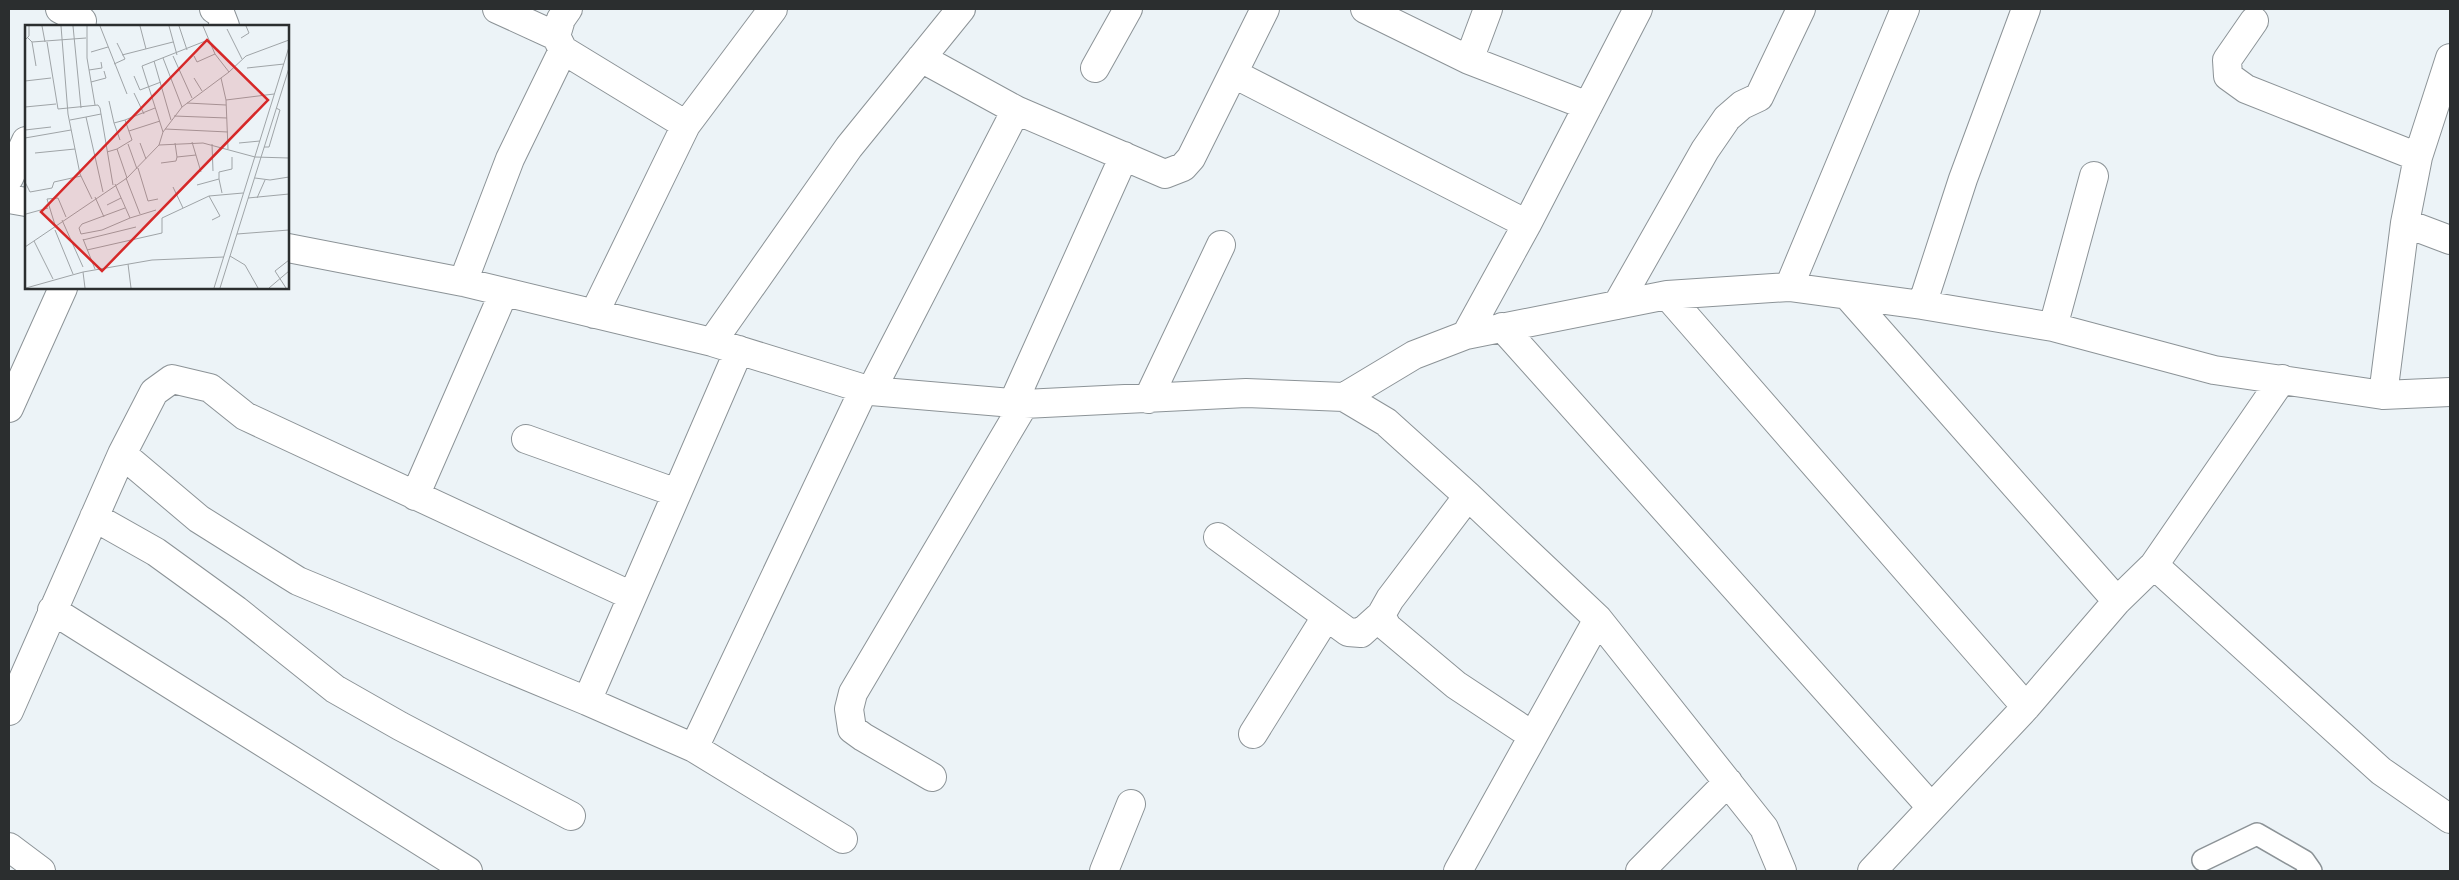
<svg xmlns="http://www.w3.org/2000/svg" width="2459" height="880" font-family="Poppins,sans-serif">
	<rect width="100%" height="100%" fill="#ecf3f7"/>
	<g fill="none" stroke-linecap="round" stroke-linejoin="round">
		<g stroke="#8c9397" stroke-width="24">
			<path id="service" d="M2203,860L2257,834L2304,861L2311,871"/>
		</g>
		<g stroke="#8c9397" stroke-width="30">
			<path id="minor" d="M60,9L82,21
				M214,9L220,13L225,26
				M497,9L556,36
				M568,9L561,19L556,36L563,50L686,125
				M1365,9L1469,60L1588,106
				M2254,21L2227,60L2228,76L2246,89L2418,157
				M1469,60L1488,9
				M1095,68L1128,9
				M1234,74L1527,224
				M1016,110L1165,174L1183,167L1191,158L1265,9
				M9,178L26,141
				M9,199L26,202
				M2405,223L2450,240
				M288,248L463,282L712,342L871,391L1024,404L1246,393L1344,397L1386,422L1468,496L1598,619L1764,828L1782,871
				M463,282L510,159L563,50
				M1789,287L1905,9
				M1667,295L2026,707
				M1848,296L2117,601
				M1617,305L1705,150L1727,118L1742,105L1759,97L1801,9
				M1922,305L1963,179L2026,9
				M594,314L686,125L773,9
				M1502,327L1931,807
				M2053,327L2094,176
				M1466,335L1527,224L1638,9
				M712,342L849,147L961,9
				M739,350L587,701L694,748L843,839
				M2282,379L2154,565L2381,771L2450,819
				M871,391L1016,110L921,58
				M2383,395L2405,223L2418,157L2450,58
				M1344,397L1414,355L1466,335L1667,295L1789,287L1922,305L2053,327L2214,370L2383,395L2450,392
				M1148,399L1221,245
				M1013,403L1124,156
				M9,408L63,288
				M526,439L677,493
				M415,496L504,292
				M1468,496L1390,599L1381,615L1387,627L1456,685L1533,736
				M94,517L156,552L236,610L335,689L400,726L571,816
				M1218,537L1348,632L1361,633L1381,615
				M52,610L468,871
				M587,701L298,581L199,519L122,454L154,392L172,379L210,388L245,416L632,596
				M9,711L122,454
				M1253,734L1326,617
				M694,748L864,389
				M932,777L863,737L852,729L849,709L853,693L1024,404
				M9,847L41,871
				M1104,871L1131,804
				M1458,871L1598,619
				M1640,871L1728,782
				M1872,871L2026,707L2117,601L2154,565"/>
		</g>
		<use href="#service" stroke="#fff" stroke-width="21"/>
		<use href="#minor" stroke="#fff" stroke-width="28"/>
	</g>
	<g transform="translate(25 25)">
		<rect width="264" height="264" fill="#ecf3f7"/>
		<path fill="none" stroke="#9fa4a7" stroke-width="1" d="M17,1L20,17M36,1L43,89L55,149L67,174M48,1L56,83M62,1V33L70,80M75,1L102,69M115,1L121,24M144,1L152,30M154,1L162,25M178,1L190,29L204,47M202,4L217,34M3,13L7,17L61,13M216,13L224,8L221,1M0,15L4,11V1M7,17L11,41M22,17L33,84L73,80L75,83L88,160M66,27L83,22M97,30L148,17M148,31L167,73M169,31L172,37L190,29M138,33L157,82M129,36L146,95M89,39L100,34L92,18M222,43L259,39M64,45L77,43L76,37M109,51L115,65L136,57M169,53L177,66M196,53L201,75L249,69M0,56L26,53M66,57L81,53L79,46M109,68L119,89M201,75L203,124M84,76L89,98L100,95L107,115L92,124M162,78L201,80M0,82L31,79M76,89L61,92L78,167M149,91L202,93M45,95L61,92M100,95L130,83M89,98L95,115M140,104L203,107M0,105L26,102M104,106L135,96M138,107L117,41L183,15M0,113L46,105M167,117L176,147M115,118L121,134M150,118L152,132L171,130M214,118L235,116M103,119L112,144M187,119L188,146M134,120L138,107L157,82L204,47L221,31L264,15M239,122H244L255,85L251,83M82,127L92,124L102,153M10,128L50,124M136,138L151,136L152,132M113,143L123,176L133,174M101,153L115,189M230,153L245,155L264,152M194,154V147L207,144V132M0,157L5,167L27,163L29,157L56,151M90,159L105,193L131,185M172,160L194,154L197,168M148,162L158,183M184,171L195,191L187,195M70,172L79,192M223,173L264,169M232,173L240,155M82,180L96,173M100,183L57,199L54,203L56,209L77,205L105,193M1,189L23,183M37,195L58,242M30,200L22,174L33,173L41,192M30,205L48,249M212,209L264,205M58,214L70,244M58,215L111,202M9,216L28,254M0,222L102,153L134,120L178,118L230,132L264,133M62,225L137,208V193L184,171L218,168M205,231L220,240L233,263M103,239L106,263M58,247L60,263M1,263L58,247L127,235L199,232M189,263L264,22M195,263L264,43M244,263L264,246M261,263L250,246L264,235"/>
		<path fill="#d62828" fill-opacity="0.15" stroke="#d62828" stroke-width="2.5" d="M182,15L243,75L77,246L16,187Z"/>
		<rect width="264" height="264" fill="none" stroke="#2b2e2f" stroke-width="2.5"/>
	</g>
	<rect width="2459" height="880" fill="none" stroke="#2b2e2f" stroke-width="20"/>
</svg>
